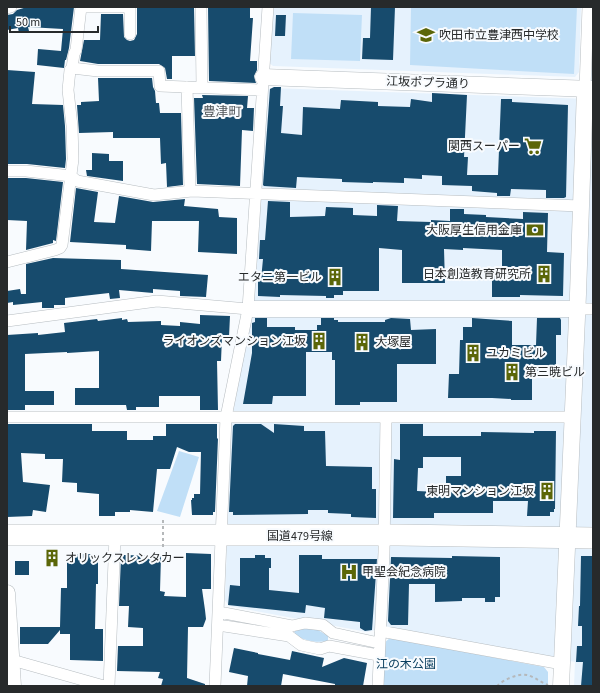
<svg xmlns="http://www.w3.org/2000/svg" width="600" height="693" font-family="'Source Sans 3','Noto Sans JP',sans-serif">
	<rect width="100%" height="100%" fill="#f8fbfe"/>
	<path fill="#e6f2fd" d="M273,7H581L579,72L575,77L273,66L269,63Z
		M593,11V686H574L575,662L388,627L367,632L229,606L225,600L231,425L250,319L266,91L271,88L590,99Z"/>
	<path fill="#c0dff7" d="M411,7H577L574,74L410,65Z
		M293,13L362,15L360,61L291,59Z
		M179,451L199,457L180,517L157,511Z
		M306,628L318,630L328,636V641C315,643 306,641 294,635L295,630Z
		M390,638L544,667L548,672V686H382L384,643Z"/>
	<path fill="#174b6d" fill-rule="evenodd" d="M27,7H74L69,48L66,60H65L64,68L37,65L38,49L61,51L63,29L28,27L29,31L19,33L18,28L7,30V15L13,14L17,10Z
		M155,7H194L195,56H172V79H167L165,68L159,64H98L80,61L84,40H100L101,14H123L124,37L127,40L130,41L134,40L137,34V8H155Z
		M208,7L250,8V18H253L250,61H257V70L254,76L256,83L209,81Z
		M371,7H395L393,60L362,59L363,38H370Z
		M276,15H286L285,36H275Z
		M7,70L35,72L32,104L63,105L65,126L66,159L65,168L27,164H7Z
		M98,78H152L153,87L155,91L156,103H159L160,113H181L183,185L167,187L166,163L161,164L160,138H113V132L79,133L77,105H81V102L99,101Z
		M274,87H281L280,106H283L281,133L302,135L303,107L340,109L341,100L378,102V106L410,107L411,99L432,102V93L467,95L464,157H468L467,175H498L501,99H512V102L568,105L566,197L564,198H546V190L511,189L510,196H497V193L472,191V186L442,185V176L422,175V179L404,178V183L373,182V183L342,182V179L297,177L296,188L264,186L263,185L270,89Z
		M202,95L248,96L247,108H254L253,131L242,130L240,186L197,184L194,98H203Z
		M92,153L109,154V161H123V181L87,176L86,170H92Z
		M7,178H26L63,182L56,241L53,240V243L26,250L27,221L7,220Z
		M76,188L98,192L94,222L115,223L119,196L153,202L185,199L184,206L218,209L219,217L237,218V254L198,252L199,221H152L151,251L126,249V245L70,242Z
		M268,201L290,202V217L325,216L326,207L353,208V215L377,216V205L398,206L397,221L431,222V220L450,221V209H464V214L486,215V217L523,219V212L548,213L547,252L564,253L563,296L520,295V297H492V275H502V250L463,248V250L444,249L445,283H402V250L379,248V291H343V295H334V298H326V296L280,295V297L258,296V280H261L263,259H259L260,240H265Z
		M53,258L121,260V269L208,275L206,297L180,296V291L153,289V293L119,290L120,298L110,299L109,293L65,298V305H54V308H42V302L13,305V302L7,303V291L20,289L21,294H26V264Z
		M200,315L230,316L229,337H222L221,361H217L218,410H200V396H159V407H136V410H127L126,405H75V388H99V351L67,353V352L25,354V391H54V405H25V410H8L7,335L38,333V335L65,332L64,323L97,319L98,321L122,318V320L127,319L128,322L161,321V325L180,326V322L200,324Z
		M255,318H267V327H295V330H317V325H321V318H334V320H338V322H385V320L391,318L410,319L411,330L436,329V364H397V402H360V405H335V360H332V352H306V396H273L272,404H243L252,353V323L255,322Z
		M472,318L512,321V345H536L537,318H560L561,320V335H556V371H532V400H511V399L492,398H448L449,374H459L460,340H463V327H472Z
		M7,424H92V431H127V440H153V436H166V424H217V439L218,438L215,512H213V515H192L191,500H192V498H194V494H200L201,452H189L177,447L170,469H157L153,512L130,510V512H115V516H99V494L77,492V483L62,482L63,459H45V454L21,453L23,482L50,485L46,512L33,510L32,516L7,517Z
		M235,424H261L274,433V424L304,426V431H325L326,466L372,467V489H376V518L351,517V514L328,513V510H308V514L233,515V512H229L233,426Z
		M400,424H423V436H481V432L534,433V431H556L555,509H554V512H550V516H527L528,501H493V513H434V518H393L394,459L400,460ZM423,457H461V476H446V484H437V492L417,491L418,468H423Z
		M186,553L211,554V589H202L205,610L206,619L203,627H188L187,678L205,684V686H161L163,679L158,678L160,672L117,671L118,646H143V628L128,627L129,606H119L121,557L124,555L161,556L160,591L165,592L164,596L186,597Z
		M67,554H98V584H96L95,629H103V661L70,660V634H60V630L48,644H20V627H60L61,588H67Z
		M255,555H265V558H271V568H269V590L299,593V555H322V559H377L372,630L365,631L360,628V622L324,618L325,608L306,605L305,613L228,605L230,585L240,586V558H255Z
		M452,556L500,557V597H495V602H485V598H462V601L435,602V584H409L408,625H391L388,621L391,557L452,558Z
		M581,556H593V686H581L583,662H576L577,646H582V626H578L579,606H580Z
		M15,561H29V575H15Z
		M234,648L258,653V654L290,660L292,651L324,658L322,667L344,658L367,663L363,686H335V684L283,674L281,686H247L248,676L229,672Z"/>
	<g fill="none" stroke-linecap="round" stroke-linejoin="round">
		<g stroke="#b7bdc1" stroke-width="12">
			<path id="street" d="M84,7H128
				M130,7V34
				M201,7L202,88
				M7,8L11,7
				M72,68L98,71H159L160,86L262,90
				M187,87L190,191
				M585,89L588,7
				M7,171H26L71,176L77,181L154,195L192,191L581,206
				M7,262L55,250L60,248L62,245L73,159L72,126L68,90L70,70L72,68L74,54L76,50L81,7
				M577,309H593
				M7,321L157,301L248,309
				M7,417H573
				M219,612L292,626L305,623L323,625L333,633L379,643
				M218,625L289,636L301,645L320,649L329,646L378,655
				M380,631L562,664
				M12,660L104,686
				M109,686L115,536
				M215,686L226,417L248,309L268,7
				M378,686L384,552L386,417"/>
		</g>
		<g stroke="#b7bdc1" stroke-width="17">
			<path id="secondary" d="M263,77L593,89
				M248,309H577
				M7,593L13,686
				M561,686L578,294L585,89"/>
		</g>
		<g stroke="#b7bdc1" stroke-width="22">
			<path id="highway" d="M7,535H398L593,538"/>
		</g>
		<path stroke="#b5b8ba" stroke-width="2" stroke-dasharray="3 3" stroke-linecap="butt" d="M497,686C503,680 518,673 527,675C533,676 540,682 548,685"/>
		<use href="#street" stroke="#fff" stroke-width="11"/>
		<use href="#secondary" stroke="#fff" stroke-width="16"/>
		<use href="#highway" stroke="#fff" stroke-width="21"/>
		<path stroke="#b5b8ba" stroke-width="2" stroke-dasharray="3 3" stroke-linecap="butt" d="M163,520V550"/>
	</g>
	<defs>
		<g id="school-bare" transform="scale(1.38)"><path d="M0-5L7-2L0 1L-7-2ZM-4 1L0 2.5L4 1V4Q0 6-4 4Z" fill="#5b6608" stroke="#f8fbfe" stroke-width="2.5" paint-order="stroke"/></g>
		<g id="supermarket-bare" transform="scale(1.38)"><path d="M-6-5.5h2.5l.6 2H6L4.5 2H-2.5L-4.4-4H-6ZM-1.5 3.2a1.3 1.3 0 1 0 .1 0ZM3 3.2a1.3 1.3 0 1 0 .1 0Z" fill="#5b6608" stroke="#f8fbfe" stroke-width="2.5" paint-order="stroke"/></g>
		<g id="bank-bare" transform="scale(1.38)"><path d="M-6-4H6V4H-6ZM0-2.3a2.3 2.3 0 1 0 0 4.6a2.3 2.3 0 1 0 0-4.6Z" fill="#5b6608" stroke="#f8fbfe" stroke-width="2.5" paint-order="stroke"/></g>
		<g id="building-bare" transform="scale(1.38)"><path d="M-4-6H4V6H1V3H-1V6H-4ZM-2.5-4.3h1.7v1.8h-1.7ZM.8-4.3h1.7v1.8H.8ZM-2.5-1h1.7V.8h-1.7ZM.8-1h1.7V.8H.8Z" fill="#5b6608" stroke="#f8fbfe" stroke-width="2.5" paint-order="stroke"/></g>
		<g id="hospital-bare" transform="scale(1.38)"><path d="M-5-5h3v3.5h4V-5h3V5h-3V1.5h-4V5h-3Z" fill="#5b6608" stroke="#f8fbfe" stroke-width="2.5" paint-order="stroke"/></g>
	</defs>
	<g fill-rule="evenodd">
		<use href="#school-bare" x="426" y="35"/>
		<use href="#supermarket-bare" x="533" y="146"/>
		<use href="#bank-bare" x="535" y="230"/>
		<use href="#building-bare" x="544" y="274"/>
		<use href="#building-bare" x="335" y="277"/>
		<use href="#building-bare" x="319" y="341"/>
		<use href="#building-bare" x="362" y="342"/>
		<use href="#building-bare" x="473" y="353"/>
		<use href="#building-bare" x="512" y="372"/>
		<use href="#building-bare" x="547" y="491"/>
		<use href="#building-bare" x="52" y="558"/>
		<use href="#hospital-bare" x="349" y="572"/>
	</g>
	<g text-anchor="middle" dominant-baseline="central" stroke-width="4" stroke-linejoin="round" paint-order="stroke">
		<g font-size="12" fill="#272a2b" stroke="#f8fbfe" text-anchor="start">
			<text x="439" y="35">吹田市立豊津西中学校</text>
			<text x="520" y="146" text-anchor="end">関西スーパー</text>
			<text x="522" y="230" text-anchor="end">大阪厚生信用金庫</text>
			<text x="531" y="274" text-anchor="end">日本創造教育研究所</text>
			<text x="322" y="277" text-anchor="end">エタニ第一ビル</text>
			<text x="306" y="341" text-anchor="end">ライオンズマンション江坂</text>
			<text x="375" y="342">大塚屋</text>
			<text x="486" y="353">ユカミビル</text>
			<text x="525" y="372">第三暁ビル</text>
			<text x="534" y="491" text-anchor="end">東明マンション江坂</text>
			<text x="65" y="558">オリックスレンタカー</text>
			<text x="362" y="572">甲聖会紀念病院</text>
		</g>
		<g font-size="12" fill="#272a2b" stroke="#f8fbfe">
			<text transform="translate(428 83) rotate(2)">江坂ポプラ通り</text>
			<text x="300" y="536">国道479号線</text>
		</g>
		<g font-size="12" fill="#0b4060" stroke="#f8fbfe">
			<text x="406" y="664">江の木公園</text>
		</g>
		<g font-size="13" fill="#505559" stroke="#f8fbfe">
			<text x="222" y="112">豊津町</text>
		</g>
	</g>
	<rect width="600" height="693" fill="none" stroke="#272a2b" stroke-width="16"/>
	<path d="M10 26v6h88v-6" fill="none" stroke="#272a2b" stroke-width="2"/>
	<text x="16" y="26" font-size="12" fill="#272a2b" stroke="#f8fbfe" stroke-width="3" paint-order="stroke">50 m</text>
</svg>
